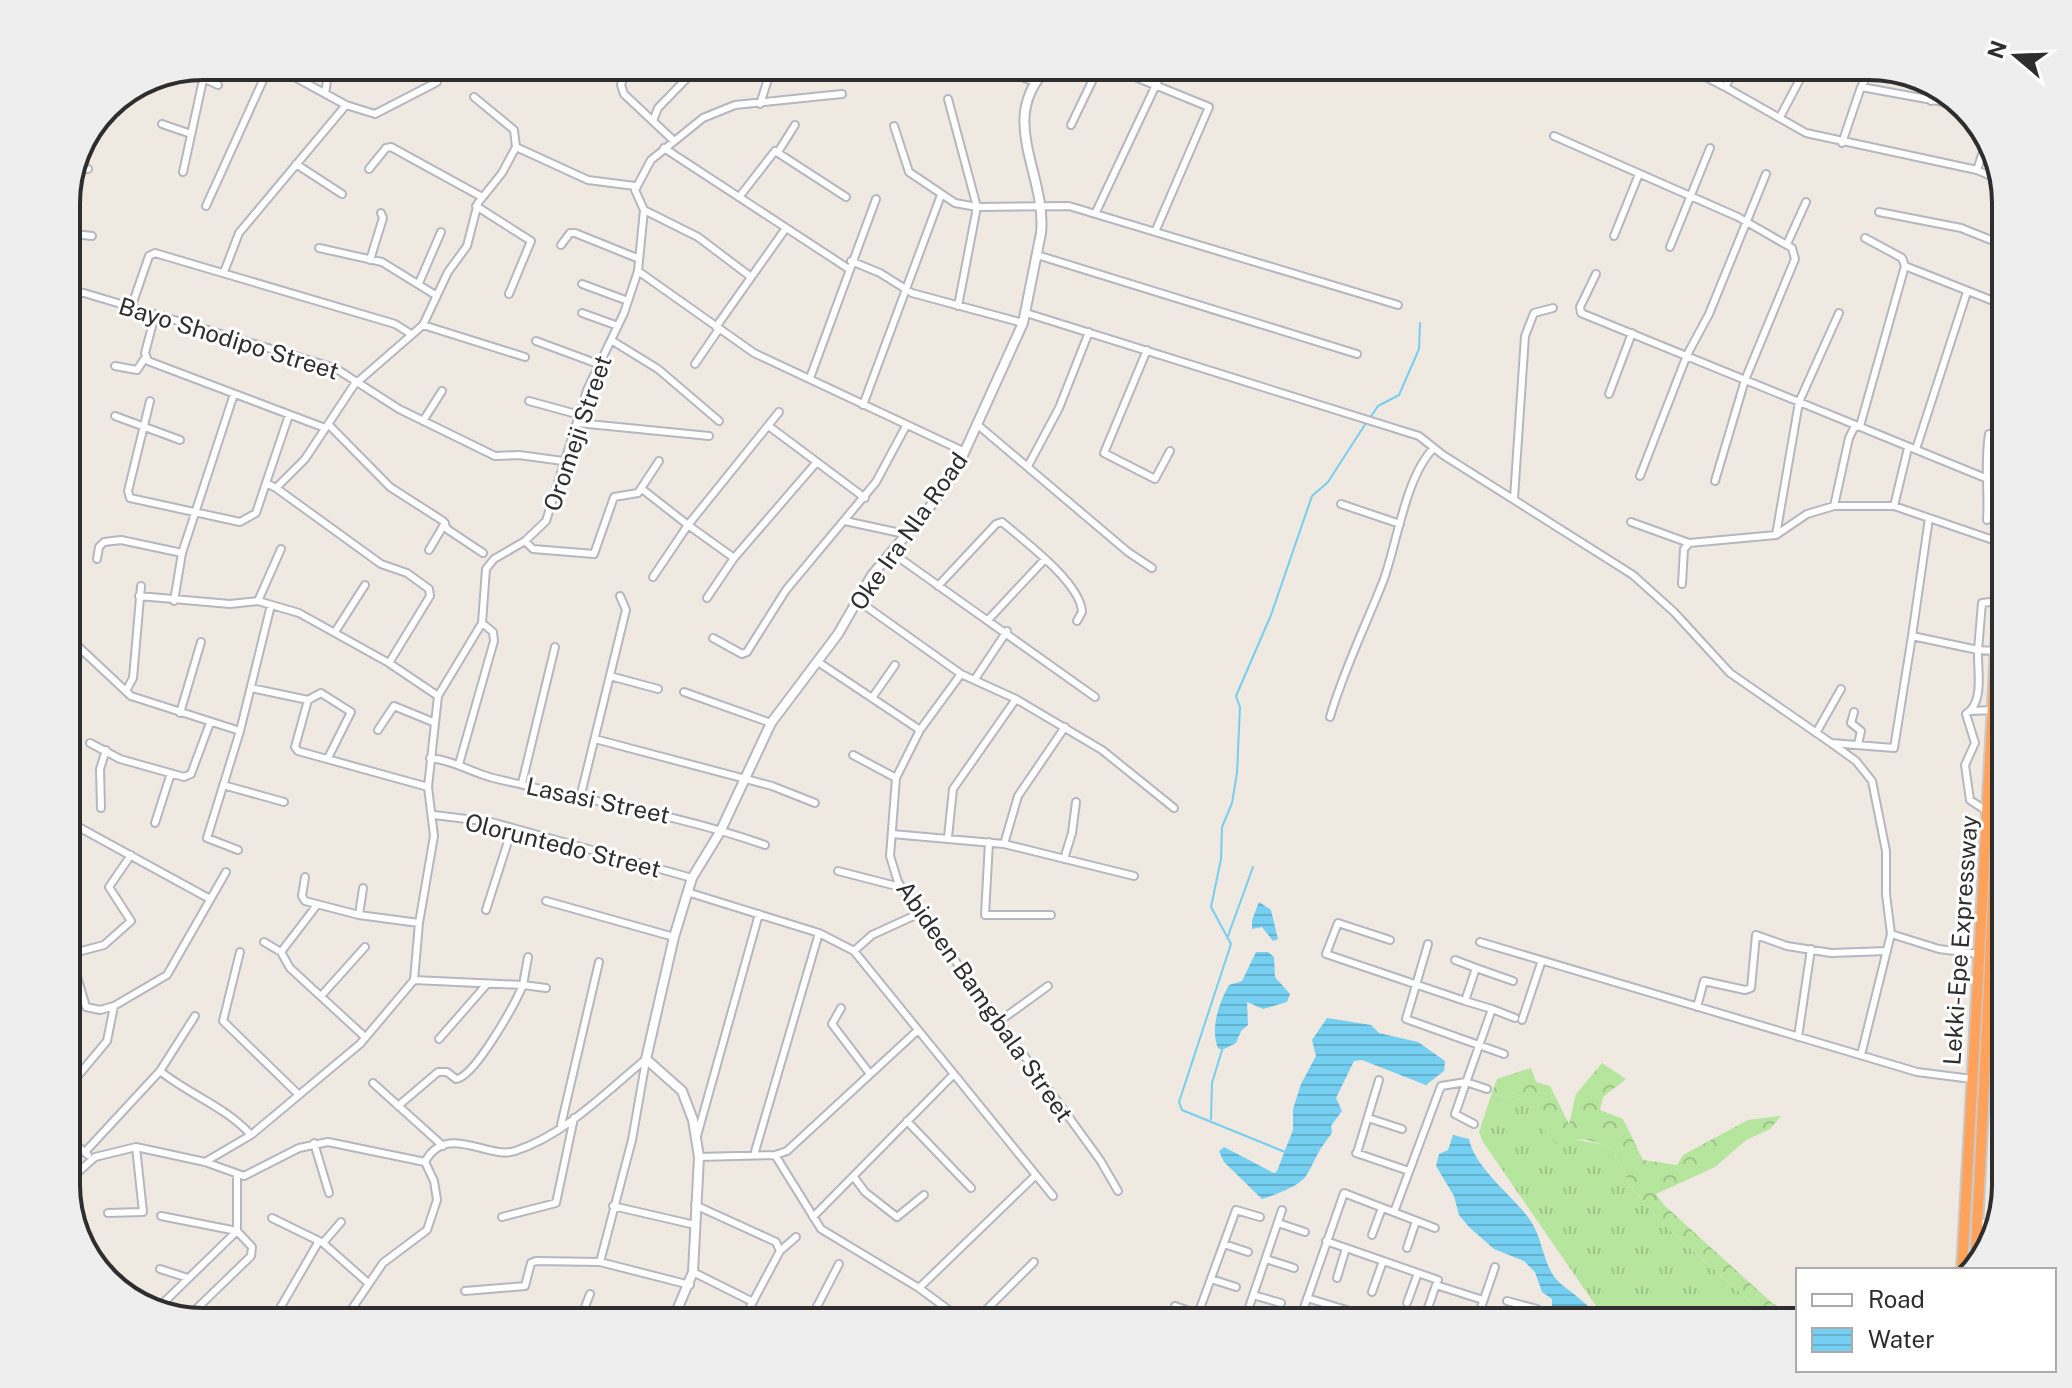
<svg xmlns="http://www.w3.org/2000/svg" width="2072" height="1388" font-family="'Public Sans',sans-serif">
	<defs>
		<pattern id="grass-tufts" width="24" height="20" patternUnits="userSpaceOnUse" patternTransform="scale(2)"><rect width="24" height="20" fill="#b6e59e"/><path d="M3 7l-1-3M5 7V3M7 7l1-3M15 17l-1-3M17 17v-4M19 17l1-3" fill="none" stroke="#9dc588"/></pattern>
		<pattern id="forest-crowns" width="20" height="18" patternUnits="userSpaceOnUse" patternTransform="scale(2)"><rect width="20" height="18" fill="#b6e59e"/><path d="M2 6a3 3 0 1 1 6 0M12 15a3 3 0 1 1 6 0" fill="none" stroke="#9dc588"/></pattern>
		<pattern id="water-rules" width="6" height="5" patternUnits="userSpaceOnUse" patternTransform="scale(2)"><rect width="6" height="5" fill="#75cff0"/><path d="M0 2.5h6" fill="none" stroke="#66b2ce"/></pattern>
	</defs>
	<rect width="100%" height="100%" fill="#efe9e1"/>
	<path fill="url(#grass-tufts)" d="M1492,1093L1506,1098L1521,1095C1530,1110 1553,1132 1571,1138C1583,1142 1597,1142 1610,1147L1634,1191L1664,1225L1754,1305L1753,1322H1607L1483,1142L1479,1132Z"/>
	<path fill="url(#forest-crowns)" d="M1602,1063L1626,1079L1603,1097L1600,1110L1623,1119L1643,1160L1677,1165L1683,1155L1748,1120L1781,1116L1770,1129L1746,1140L1715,1167L1656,1194L1664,1205L1772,1303L1798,1318V1322H1753L1754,1305L1664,1225L1634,1191L1610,1147C1590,1140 1577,1135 1557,1144L1540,1128L1521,1095L1506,1098L1492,1093L1497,1079L1531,1068L1536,1082L1550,1086L1569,1124L1576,1094Z"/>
	<path fill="url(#water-rules)" d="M1259,902L1271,910L1278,939L1273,941L1262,927L1252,929V920Z
		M1256,952H1268L1274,957L1275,977L1290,994L1287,1002L1263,1009L1247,1002L1248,1025L1241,1031L1236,1043L1222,1050L1218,1048C1210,1028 1219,1003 1229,985L1242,981Z
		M1327,1018L1371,1025L1379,1033L1418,1042L1445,1061L1444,1071L1426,1085L1362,1060L1354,1061L1336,1098L1342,1111L1331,1126L1332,1133C1299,1174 1323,1179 1262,1199L1224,1162L1219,1151L1224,1147L1274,1173L1277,1171L1293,1130V1109L1301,1084L1316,1056L1312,1040Z
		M1453,1135L1469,1139C1476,1171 1515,1196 1532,1223C1543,1240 1544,1271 1561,1284C1575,1295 1591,1306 1601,1322H1561L1552,1311V1299L1542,1292L1535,1272L1524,1261L1494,1249L1469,1227L1459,1215L1454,1196L1436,1166L1439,1154L1448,1150Z"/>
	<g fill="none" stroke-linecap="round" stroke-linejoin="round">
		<path stroke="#75cff0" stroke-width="2" d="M1370,418L1378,406L1399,395L1419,349L1420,323
			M1228,936L1253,867
			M1211,1119L1212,1083L1222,1050
			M1285,1152L1182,1110L1179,1102L1231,944L1211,907L1221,859L1222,827L1232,803L1237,773L1240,707L1236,696L1271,615L1312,496L1328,482L1366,423"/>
		<g stroke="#b4b7c1" stroke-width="10">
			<path id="street" d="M1687,67L1725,87
				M1736,67L1725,87L1806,133L1977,170L2000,180
				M1118,70L1209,107L1155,232
				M1006,71L1035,82
				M625,73L621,85L624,94L673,140
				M291,75L346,105L375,114L437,82
				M199,76L218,85
				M1861,87L1960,105
				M325,93L328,75
				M474,97L514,130L516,147
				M948,99L977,207L958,306
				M1931,101L1936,86
				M760,104L770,73
				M1780,117L1807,66
				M653,121L658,108L692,73
				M162,124L191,134
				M1071,125L1097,71
				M894,126L909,172L955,203L977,207L1069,206L1398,305
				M1554,136L1738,217L1792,248L1795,259L1745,380L1715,481
				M1842,143L1861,87L1873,67
				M664,148L849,269
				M778,152L795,125
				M296,164L342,194
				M78,168L88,169
				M369,169L386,148L391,147L482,197
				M1977,170L1988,137
				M183,172L203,80
				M740,196L775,151L846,197
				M206,206L265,76
				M476,206L531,241L509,294
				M644,210L698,237L751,277
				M1096,212L1163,70
				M1879,212L1961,228L2006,246
				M66,233L92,236
				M1614,236L1639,174
				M1865,238L1902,258L1905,266L2006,306
				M1787,244L1806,202
				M561,245L570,233H575L637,258
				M1670,247L1710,148
				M319,248L382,262L437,296
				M1037,255L1357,354
				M370,260L383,218L381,213
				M851,261L880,273L912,293L1023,323
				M638,271L754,353L965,452
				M224,272L239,233L346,105
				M1596,274L1580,307L1581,313L2005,486
				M419,283L441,232
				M582,284L628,301
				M66,291L84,293L335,368L399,409L495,456L519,455L563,461
				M131,308L149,256L155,253L395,324L411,334
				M582,313L618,326
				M1026,313L1419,436L1443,455L1633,575L1674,612L1730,673L1831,743L1894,748L1912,636L1978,650C1977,669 1985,702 1966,714L1975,743L1965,765L1970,800L1988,812
				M155,315L145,353L148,361L325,428
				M423,325L525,357
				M716,327L786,228
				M611,340L658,369L719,421
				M536,341L598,364
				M1147,350L1104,453L1155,479L1170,451
				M695,364L719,329
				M115,366L137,370L145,358
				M810,378L876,199
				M1609,394L1632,333
				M150,401L128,491L130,498L240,522L256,513L266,483L276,488L381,564L407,573L429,589L430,596L389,663
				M529,401L580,415
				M863,405L941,195
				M779,412L688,525L734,558L816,463
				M115,416L180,440
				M423,421L442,391
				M578,423L709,436
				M328,424L390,487L443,521L447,529L483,553
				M979,426L1128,552L1152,568
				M770,427L865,498
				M1916,449L1967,292
				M1028,466L1059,408L1089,332
				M1640,476L1687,355L1709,314L1766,174
				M266,483L289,415
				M276,488L305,459L354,385L423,325L448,272L467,246L478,203L502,173L516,147L588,180L635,186
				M642,489L688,525L653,577
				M1514,498L1525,336L1534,313L1553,308
				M1341,504L1400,524
				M1834,506L1849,438L1854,428L1860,426L1905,266
				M1894,506L1908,448
				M1987,520C1989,490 1984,464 1989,434
				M845,521L905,534
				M1631,522L1689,543
				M1776,535L1799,402L1839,313
				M525,541L533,549L594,554L614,497L638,493L659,461
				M429,550L445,523
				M891,552L1095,697
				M97,559L99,547L104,542L121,540L182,553
				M1682,584L1684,549L1689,543L1776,535L1807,514L1834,506H1894L2002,543
				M938,586L996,524L1002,522C1023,540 1081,583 1082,612L1077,621
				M139,596L230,604L258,601L299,613L389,663L438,696
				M707,598L734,558
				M857,600L961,674L1016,699L1102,750L1174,808
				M174,601L182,553L234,394
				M258,601L281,549
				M988,620L1045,559
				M335,632L365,585
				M66,635L131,696L240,731
				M1912,636L1929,518
				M713,638L742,654L747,652L786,590L876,482L906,426
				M1996,651L1978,650L1982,603L1999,601
				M818,662L920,730
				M961,674L920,730L896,778L890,856L898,882L1100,1160L1118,1191
				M610,676L658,689
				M975,679L1007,631
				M66,682L81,650
				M251,688L308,700L321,693L351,712L328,758
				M126,691L133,678L141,586
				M684,692L771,723
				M872,698L895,665
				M308,700L295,747L298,751L428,787
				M1971,711L1993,710
				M1854,712L1851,723L1861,731L1858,744
				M180,713L201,642
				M1330,717C1344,669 1366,625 1384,579C1397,543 1406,475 1434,448
				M378,730L394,706L433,722
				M1816,733L1841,689
				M595,739L772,786L815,803
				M90,743L120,759L184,777L191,774L210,723
				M1831,743L1856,761L1872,781L1886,851V894L1891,934L1861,1055
				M853,755L896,778
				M430,758C453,760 470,772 493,778C584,800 677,814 765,845
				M459,764L494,641L493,632L482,623
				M522,783L555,647
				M223,785L284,802
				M580,798L626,610L620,596
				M101,808L100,769L106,750
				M434,815L491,822L692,878
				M155,823L171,773
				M66,828L73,824L210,899
				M892,834L1004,844L1134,876
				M948,837L953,789L1016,699
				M989,842L985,915H1051
				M1004,844L1018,796L1065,727
				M238,850L207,838L240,731L271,605
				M1064,859L1072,833L1076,802
				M838,871L900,887
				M305,877L302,896L305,901L359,915L419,923
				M687,892L819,933L854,951L1053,1196
				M546,901L674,937
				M486,910L512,829
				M359,915L363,888
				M1891,934L1939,949L1978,954
				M1992,936L2006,940
				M66,939L86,1007L100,1010L114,1006L167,975L226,872
				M1390,940L1338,923L1326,954L1465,1001
				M264,942L281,952L290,968L365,1037
				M1480,942L1917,1072L1972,1079
				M1428,944L1406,1019L1504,1054
				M1991,946L2001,948L2006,963
				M854,951L872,935L918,914
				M240,952L223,1021L298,1094
				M281,952L317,905
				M70,954L104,945L131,921L109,887L131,855
				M528,957L523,985L546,988
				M1455,960L1476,968
				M414,980L419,923L434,836L428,787L438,696L482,623L486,569L494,559L525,541L546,521L587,390L624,313L638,271L644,210L635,190L651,160L703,118L735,105L842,94
				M321,996L365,947
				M1697,1007L1704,981L1745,990L1751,988L1756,935L1787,946L1831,953L1887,951
				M841,1008L832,1024L870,1074
				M1492,1009L1515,1018
				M1522,1020L1541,963
				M997,1023L1048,986
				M1798,1037L1811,949
				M439,1039L487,984
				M160,1071C190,1095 226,1107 251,1135
				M373,1083L443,1146
				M66,1090L107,1041L114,1006
				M398,1106L438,1072H447L456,1079C474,1078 515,1004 523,985L414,980
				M1368,1118L1402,1129
				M907,1121L971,1188
				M1474,1124L1455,1114L1492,1009L1465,1001L1476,968L1513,981
				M561,1125L599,962
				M66,1136L88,1155
				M697,1136L759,914
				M314,1143L329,1193
				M85,1152L160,1071L195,1016
				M1356,1153L1409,1171
				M1357,1153L1379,1080
				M754,1155L819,933
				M775,1155L821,1229L919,1288L965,1322
				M699,1157L775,1155L787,1151L917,1031
				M205,1162L251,1135L360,1044L414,980
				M425,1162C446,1122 488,1160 515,1151C565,1135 607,1091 646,1059
				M854,1177L865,1192L897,1217L924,1195
				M66,1183L95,1157L136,1147L205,1162L244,1176L299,1148L328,1142L425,1162
				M695,1205L776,1242L780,1251
				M613,1206L695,1225
				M1394,1212L1441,1086L1466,1082L1487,1089
				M108,1213L143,1212L136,1147
				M161,1216L237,1231L252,1247L251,1256L188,1317
				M502,1217L556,1203L574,1118
				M813,1217L953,1075
				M272,1218L323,1243L367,1282
				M1977,1222L1994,1225
				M1278,1223L1305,1232
				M1372,1235L1382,1208
				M1326,1241L1438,1280
				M323,1243L341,1222
				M1224,1244L1248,1252
				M1407,1248L1416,1221
				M1266,1259L1294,1268
				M600,1262L632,1140L646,1060
				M160,1269L188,1278
				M693,1272L753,1302
				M1337,1278L1346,1248
				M1211,1279L1236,1287
				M919,1288L1035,1176
				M465,1291L525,1286L531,1263L536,1261L600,1262L690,1285
				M1372,1292L1383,1261
				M1253,1295L1281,1303
				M1307,1298L1386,1322
				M1507,1301L1537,1309L1534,1322
				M1407,1303L1418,1273
				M158,1308L237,1231V1175
				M272,1322L319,1241
				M343,1322L383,1263L427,1230L437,1200L434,1181L425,1162
				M457,1322H478
				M579,1322L590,1294
				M742,1322L780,1251L796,1237
				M809,1322L839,1264
				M974,1322L1034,1262
				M1169,1322L1175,1306L1198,1314L1236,1210L1260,1217
				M1195,1322L1198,1314L1221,1322
				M1244,1322L1282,1210
				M1299,1322L1344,1193L1435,1228
				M1423,1322L1436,1285L1483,1300
				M1476,1322L1495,1267
				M1529,1322L1533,1308"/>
		</g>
		<g stroke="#b4b7c1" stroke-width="12">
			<path id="secondary" d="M672,1322L693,1272L699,1157L693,1120L682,1091L646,1059L674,937L692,878L720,832L771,723L838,634L872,575L933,503L959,464L1023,323L1041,233C1047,176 998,120 1045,71"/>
		</g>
		<g stroke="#c9c9c9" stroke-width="14">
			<path id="highway" d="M1975,1269L2006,640
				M1962,1270L2006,468"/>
		</g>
		<use href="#street" stroke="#fff" stroke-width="6"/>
		<use href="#secondary" stroke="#fff" stroke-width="8"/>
		<use href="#highway" stroke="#ffa35c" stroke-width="10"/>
	</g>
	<g text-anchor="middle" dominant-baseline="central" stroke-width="6" stroke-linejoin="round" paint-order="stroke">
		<g font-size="24" fill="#2e2e2e" stroke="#fff">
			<text transform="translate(229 338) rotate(17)">Bayo Shodipo Street</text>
			<text transform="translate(577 433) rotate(-71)">Oromeji Street</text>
			<text transform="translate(908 531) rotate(-55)">Oke Ira Nla Road</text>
			<text transform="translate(598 800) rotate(12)">Lasasi Street</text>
			<text transform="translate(563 845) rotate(14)">Oloruntedo Street</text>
			<text transform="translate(1960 940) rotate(-86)">Lekki-Epe Expressway</text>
			<text transform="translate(985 1001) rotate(55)">Abideen Bamgbala Street</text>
		</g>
	</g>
	<path d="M0 0H2072V1388H0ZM203 80H1869A123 123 0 0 1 1992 203V1185A123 123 0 0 1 1869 1308H203A123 123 0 0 1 80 1185V203A123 123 0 0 1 203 80Z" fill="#eee" fill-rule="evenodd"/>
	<path fill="none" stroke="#2e2e2e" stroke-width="4" d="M203 80H1869A123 123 0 0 1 1992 203V1185A123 123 0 0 1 1869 1308H203A123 123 0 0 1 80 1185V203A123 123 0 0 1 203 80Z"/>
	<rect x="1796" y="1268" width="260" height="104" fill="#ffffff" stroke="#ababab" stroke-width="2"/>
	<rect x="1812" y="1294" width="40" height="12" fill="#ffffff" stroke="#ababab" stroke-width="2"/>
	<text x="1868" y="1308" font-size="24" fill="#2e2e2e">Road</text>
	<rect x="1812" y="1328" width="40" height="24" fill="url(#water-rules)" stroke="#ababab" stroke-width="2"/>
	<text x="1868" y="1348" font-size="24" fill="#2e2e2e">Water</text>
	<g transform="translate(2016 56) rotate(289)" stroke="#ffffff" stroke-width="6" paint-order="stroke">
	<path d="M0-6L14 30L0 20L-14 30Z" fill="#2e2e2e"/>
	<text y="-12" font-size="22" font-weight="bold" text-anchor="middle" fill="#2e2e2e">N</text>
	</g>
</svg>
